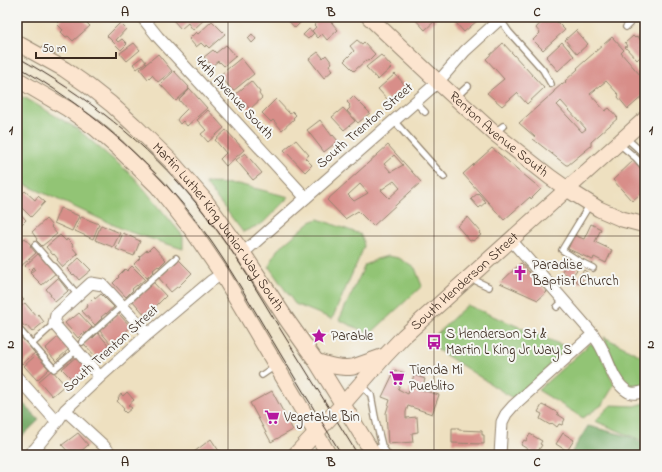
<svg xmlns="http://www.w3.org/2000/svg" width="662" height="472" font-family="'Indie Flower',sans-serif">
	<rect width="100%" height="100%" fill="#f6f6f2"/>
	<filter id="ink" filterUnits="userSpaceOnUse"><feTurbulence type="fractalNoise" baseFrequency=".025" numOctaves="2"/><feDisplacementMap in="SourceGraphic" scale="8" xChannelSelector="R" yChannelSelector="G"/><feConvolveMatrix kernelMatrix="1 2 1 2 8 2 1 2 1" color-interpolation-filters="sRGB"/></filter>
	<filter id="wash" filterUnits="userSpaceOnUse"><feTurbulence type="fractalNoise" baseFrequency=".012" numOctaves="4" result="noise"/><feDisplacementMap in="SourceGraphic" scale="16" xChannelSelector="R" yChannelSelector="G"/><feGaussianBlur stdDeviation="0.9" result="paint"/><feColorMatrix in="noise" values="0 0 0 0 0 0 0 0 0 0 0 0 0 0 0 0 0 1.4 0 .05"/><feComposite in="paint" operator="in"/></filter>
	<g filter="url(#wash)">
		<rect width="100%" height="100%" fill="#eee0c0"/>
		<path fill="#92c474" stroke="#667749" d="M17,95L27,99L76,128L134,177L183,236V249L127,231L17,181Z
			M205,183L238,184L289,197L263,223L243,232Z
			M318,219L360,234L363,240L364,247L332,319L295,304L269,267L277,250L310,222Z
			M388,256L399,258L415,268L422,286L370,334L339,320L365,265L377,259Z
			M467,305L571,349L514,399L427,343Z
			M604,337L645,358V385L642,387L633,388L617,370Z
			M591,343L597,348L614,384L610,392L602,405L583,418L538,390Z
			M645,403V442L595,421L611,405L635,406Z"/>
		<path fill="#75aa66" stroke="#586a42" d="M17,397L39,420L17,441Z
			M588,426L628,436L645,444V455H570Z"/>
		<g id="blocks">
			<path fill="#d88e89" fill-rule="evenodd" d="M61,17H67L68,18L69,17H81L90,26L73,41L68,36L66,37L61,32L63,30L57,24L63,18Z
				M119,17H126L121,21L118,18Z
				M177,17H207L193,30L188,23L181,29L173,20Z
				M287,17H306L295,28L286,18Z
				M323,17H327L338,30L327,40L322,34L318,38L312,31L316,27L314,25Z
				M413,17H433L436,20L425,30Z
				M460,17H476L478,20L464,32L455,22Z
				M550,17H552L565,30L543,50L533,40L540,33L536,28L544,19L546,21Z
				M212,21L225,34L209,48L206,45L205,47L201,43L196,47L189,39L196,32L198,34Z
				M120,23L126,29L116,40L118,42L122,39L127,44L121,50L107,36Z
				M309,29L314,33L308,39L303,35Z
				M576,30L588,44L577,54L565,40Z
				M252,34L256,39L252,43L248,38Z
				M633,36L635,38L637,36L645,45V64L641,60L643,58L641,56L637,60L625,47L627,46L625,43Z
				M612,37L624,50L621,53L641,76L645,72V94L628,109L618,97L619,95L606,81L590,94L605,111L609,108L618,118L591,142V146L568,165H566L533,139L535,137L519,123L554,92V91L562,84V85L566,82L565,81L578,69L577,68ZM561,101L586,129L582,132L557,105Z
				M357,40L362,44L364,42L375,54L368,61L366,60L354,71L344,61L354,51L350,46Z
				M562,42L574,56L558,71L546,57Z
				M134,43L140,50L127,61L120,53Z
				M503,43L544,88L527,104L517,93L502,106L487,93L504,79L486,59Z
				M226,45L236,56L224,66L220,62L219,63L218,61L212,66L204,57L213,50L216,53Z
				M318,52L323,58L326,55L332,63L329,65L333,70L324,78L309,59Z
				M158,54L172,71L158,82L152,75L148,79L140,69Z
				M381,55L392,67L378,80L366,67Z
				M142,57L146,62L137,69L133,64Z
				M241,58L254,74L233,91L220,75Z
				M174,71L189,87L188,88L189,89L176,101L160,84Z
				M395,74L405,85L388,100L378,89Z
				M251,81L260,92L259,94L262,98L250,109L236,94Z
				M190,89L207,108L187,126L183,121L180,124L177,120L179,117L187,109L179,100Z
				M353,96L370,113L358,123L347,111L350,108L349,106L350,105L347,102Z
				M276,99L290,114L292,111L296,115L293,118L294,119L282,130L273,120L271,122L262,113Z
				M343,108L355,121L344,130L332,117Z
				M208,110L224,128L208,142L201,134L206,130L197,120Z
				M320,120L332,136L333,135L338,141L324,152L307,130Z
				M226,130L244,150L226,166L220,159L226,153L215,140Z
				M296,140L309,155L305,158L312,165L305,172L284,150Z
				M388,145L421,182L373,226L358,211L345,219L327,200ZM394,155L403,165L391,172L384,164ZM394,181L400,188L389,198L381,190ZM360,184L368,193L354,201L348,195Z
				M492,148L541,189L531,199L530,197L504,220L463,174Z
				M245,153L262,173L253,180L236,160Z
				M635,159L645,170V191L641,196L640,194L632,201L613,180Z
				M25,191L35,200L38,196L45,202L31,217L17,203V202L21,197L20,196Z
				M478,193L486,202L479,208L471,199Z
				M60,208L79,216L72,231L54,223Z
				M17,210L26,220L17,229Z
				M81,217L99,224L93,239L75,231Z
				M468,217L481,232L479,233L481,235L473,241L472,240L470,241L457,226Z
				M46,219L52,226L51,227L57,234L42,246L36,240L37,239L32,232Z
				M591,224L601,229L595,242L612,250L606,263L594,257L593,260L568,249L574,235L584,239Z
				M101,225L120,233L113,247L95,240Z
				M123,233L140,241L134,256L116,249Z
				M60,235L66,241L67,239L73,245L72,247L78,254L63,267L57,260L58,259L54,254L53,255L46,247Z
				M25,238L31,245L30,246L36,253L21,266L17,261V244Z
				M153,246L166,260L159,267L158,266L153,270L154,271L147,278L134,264L140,258L139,257L147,250L148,251Z
				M40,252L57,272L42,285L30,273L35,269L34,267L30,271L25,266Z
				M79,258L91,270L79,280L74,274L73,275L67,269Z
				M178,259L192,273L178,287H177L171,292L158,277L172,266L171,265Z
				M569,260L579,267L571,278L562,271Z
				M521,263L547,292L538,300L500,283Z
				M132,266L145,279L137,286V285L132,289L133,290L126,297L113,283L119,277L118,276L125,269L127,271Z
				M584,270L588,273L580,284L576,281Z
				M58,278L68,291L55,302L50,295H51L46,289Z
				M153,282L166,296L152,310H151L145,315L132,300L139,294L140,295L146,289L145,288Z
				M17,293L24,300L17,306Z
				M101,294L114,307L106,314V313L101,317L102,318L95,325L82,311L88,306L87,304L94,297L95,299Z
				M25,303L36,316L38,314L44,322L32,332L27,326L25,327L17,318V310Z
				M79,313L92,327L85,334L84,332L78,338L65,323L72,317L73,318Z
				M118,313L131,327L125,332L126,334L118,341L117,339L111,344L99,330L106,324H107Z
				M98,333L111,348L104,354L103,353L97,358L84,344L91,337L92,339Z
				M59,336L70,348L56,361L45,349Z
				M22,338L35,353L22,364L17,358V343Z
				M36,355L49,369L37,380L24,366Z
				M77,356L88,368L74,381L62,369Z
				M52,370L65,385L52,396L39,381Z
				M395,370L405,373L398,389L408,394L414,375L425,379L422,390L439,395L432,414L408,406L406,412V418L417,417L418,432L412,433L413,442L388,444L386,413L390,400L382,397Z
				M272,391L293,430L271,442L250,403Z
				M127,392L134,400L128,405L132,408L126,413L123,410L124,409L117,401L119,399L118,398L121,394L123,396Z
				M542,405L546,407V406L558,413L557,414L565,419L562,425L559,424L557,427L552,423L550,425L540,419L542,414L538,412Z
				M452,428H459V430L482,431V435H484V444L452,443Z
				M78,433L88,445L78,454L75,451L70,454L62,445Z
				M563,433L574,440L567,451L556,444Z
				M530,434L542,441L540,444L542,445L536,454L521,445L524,440L526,441Z
				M211,439L219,451L220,450L224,455H196L194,452Z"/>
		</g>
	</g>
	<g filter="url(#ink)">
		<use href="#blocks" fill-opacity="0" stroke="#94856f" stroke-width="1"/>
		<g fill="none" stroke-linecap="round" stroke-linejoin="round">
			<g stroke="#94856f" stroke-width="8">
				<path id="lane" d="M500,19L509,32L543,70L551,84
					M626,27L636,17
					M455,98L468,86
					M415,102L425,112
					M394,121L444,177
					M494,133L503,126
					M625,137L645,155
					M618,143L636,158L645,168
					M590,204L562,250L579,261L593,268
					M35,245L77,294
					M470,278L489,287
					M557,307L564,300
					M17,327L54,369L73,353
					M82,342L176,258
					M32,344L54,324
					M262,375L275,366
					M360,384L371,395L375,417L382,446L372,451
					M382,446L388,455"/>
			</g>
			<g stroke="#94856f" stroke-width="13">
				<path id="street" d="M142,17L158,37L306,198
					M511,240L593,334C595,338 598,341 600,345C608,358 613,383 627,391C632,395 639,393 645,391
					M243,253L438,82L465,51L500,19L504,17
					M17,377L57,422
					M100,377L54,324L56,315L91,283L103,285L148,334
					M65,410L103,445L112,455
					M28,455L35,449L57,422L65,410L100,377L148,334L211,281L222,274
					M500,455L502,422L506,414L513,406L593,334"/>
			</g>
			<g stroke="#94856f" stroke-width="17">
				<g id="secondary">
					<path id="s1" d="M369,17L438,82L494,133L550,177L567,189L599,209L622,219L645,225"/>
					<path id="s2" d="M17,43L64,69L87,85L111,104L134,125L171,161L204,199L243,253L287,320L316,361L374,455"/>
					<path d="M17,79L68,109L95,128L118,148L158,187L192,230L222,274L329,455"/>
					<path d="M316,361C328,365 340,369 353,367L384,356"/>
					<path id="s3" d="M295,455L343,404L385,356L404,336L645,119"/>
				</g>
			</g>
			<use href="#lane" stroke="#fff" stroke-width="5.5"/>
			<use href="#street" stroke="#fff" stroke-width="11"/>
			<use href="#secondary" stroke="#fce5cf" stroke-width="15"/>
			<path stroke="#3b2a1e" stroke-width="1" d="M17,57C85,95 147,143 196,203C226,239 250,279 274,319C302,364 330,410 358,455
				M17,66C85,105 146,157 195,219C220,252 241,287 262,323C288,367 315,411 342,455"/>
		</g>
	</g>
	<path fill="none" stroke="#3b2a1e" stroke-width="1" stroke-opacity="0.55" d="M228,17V455M434,17V455M17,236H645"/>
	<defs>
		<g id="church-bare" transform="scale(1.2)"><path d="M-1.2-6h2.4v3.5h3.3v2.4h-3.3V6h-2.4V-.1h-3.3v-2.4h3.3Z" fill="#b5179e" stroke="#f6f6f2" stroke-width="2.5" paint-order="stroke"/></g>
		<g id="sight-bare" transform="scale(1.2)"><path d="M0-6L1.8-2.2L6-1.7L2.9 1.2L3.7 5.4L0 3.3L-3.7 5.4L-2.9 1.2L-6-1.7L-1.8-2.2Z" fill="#b5179e" stroke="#f6f6f2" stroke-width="2.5" paint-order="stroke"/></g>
		<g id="bus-bare" transform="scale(1.2)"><path d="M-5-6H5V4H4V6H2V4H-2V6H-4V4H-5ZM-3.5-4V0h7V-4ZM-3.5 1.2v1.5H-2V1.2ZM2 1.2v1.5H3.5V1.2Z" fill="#b5179e" stroke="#f6f6f2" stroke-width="2.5" paint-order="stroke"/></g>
		<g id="supermarket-bare" transform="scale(1.2)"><path d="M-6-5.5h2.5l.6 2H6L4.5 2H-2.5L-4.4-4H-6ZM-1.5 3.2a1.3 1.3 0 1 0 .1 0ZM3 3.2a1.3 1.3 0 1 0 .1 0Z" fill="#b5179e" stroke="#f6f6f2" stroke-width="2.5" paint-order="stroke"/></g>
	</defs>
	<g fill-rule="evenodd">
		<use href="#church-bare" x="520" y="273"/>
		<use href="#sight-bare" x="319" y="336"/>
		<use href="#bus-bare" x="434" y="342"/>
		<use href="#supermarket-bare" x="397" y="378"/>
		<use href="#supermarket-bare" x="272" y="417"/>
	</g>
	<g text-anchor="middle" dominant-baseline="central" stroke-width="4" stroke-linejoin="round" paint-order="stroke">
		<g font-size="14" fill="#3b2a1e" stroke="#f6f6f2">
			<text transform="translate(234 98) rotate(47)">44th Avenue South</text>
			<text transform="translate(365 126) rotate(-41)">South Trenton Street</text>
			<text stroke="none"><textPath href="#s1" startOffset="175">Renton Avenue South</textPath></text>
			<text stroke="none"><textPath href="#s2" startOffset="276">Martin Luther King Junior Way South</textPath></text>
			<text stroke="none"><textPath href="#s3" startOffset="243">South Henderson Street</textPath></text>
			<text transform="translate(111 349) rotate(-42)">South Trenton Street</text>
		</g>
		<g font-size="14" fill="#3b2a1e" stroke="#f6f6f2" text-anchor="start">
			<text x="532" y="265">Paradise<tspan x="532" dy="16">Baptist Church</tspan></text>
			<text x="446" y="334">S Henderson St &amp;<tspan x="446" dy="16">Martin L King Jr Way S</tspan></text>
			<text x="331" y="336">Parable</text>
			<text x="409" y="370">Tienda Mi<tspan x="409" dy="16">Pueblito</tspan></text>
			<text x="284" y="417">Vegetable Bin</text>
		</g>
	</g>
	<rect width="662" height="472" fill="none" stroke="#f6f6f2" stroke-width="44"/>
	<path d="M36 52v6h80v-6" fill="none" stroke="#3b2a1e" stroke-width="2"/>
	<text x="42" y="52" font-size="12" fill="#3b2a1e" stroke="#f6f6f2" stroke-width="3" paint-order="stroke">50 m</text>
	<rect x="22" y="22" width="618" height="428" fill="none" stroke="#3b2a1e" stroke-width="1.5"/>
	<g font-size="13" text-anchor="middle" font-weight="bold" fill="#3b2a1e">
		<text x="125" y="16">A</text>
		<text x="331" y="16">B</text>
		<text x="537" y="16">C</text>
		<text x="11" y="134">1</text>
		<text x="651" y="134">1</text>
		<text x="11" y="348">2</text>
		<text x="651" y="348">2</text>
		<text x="125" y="466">A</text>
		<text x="331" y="466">B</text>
		<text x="537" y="466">C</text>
	</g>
</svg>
